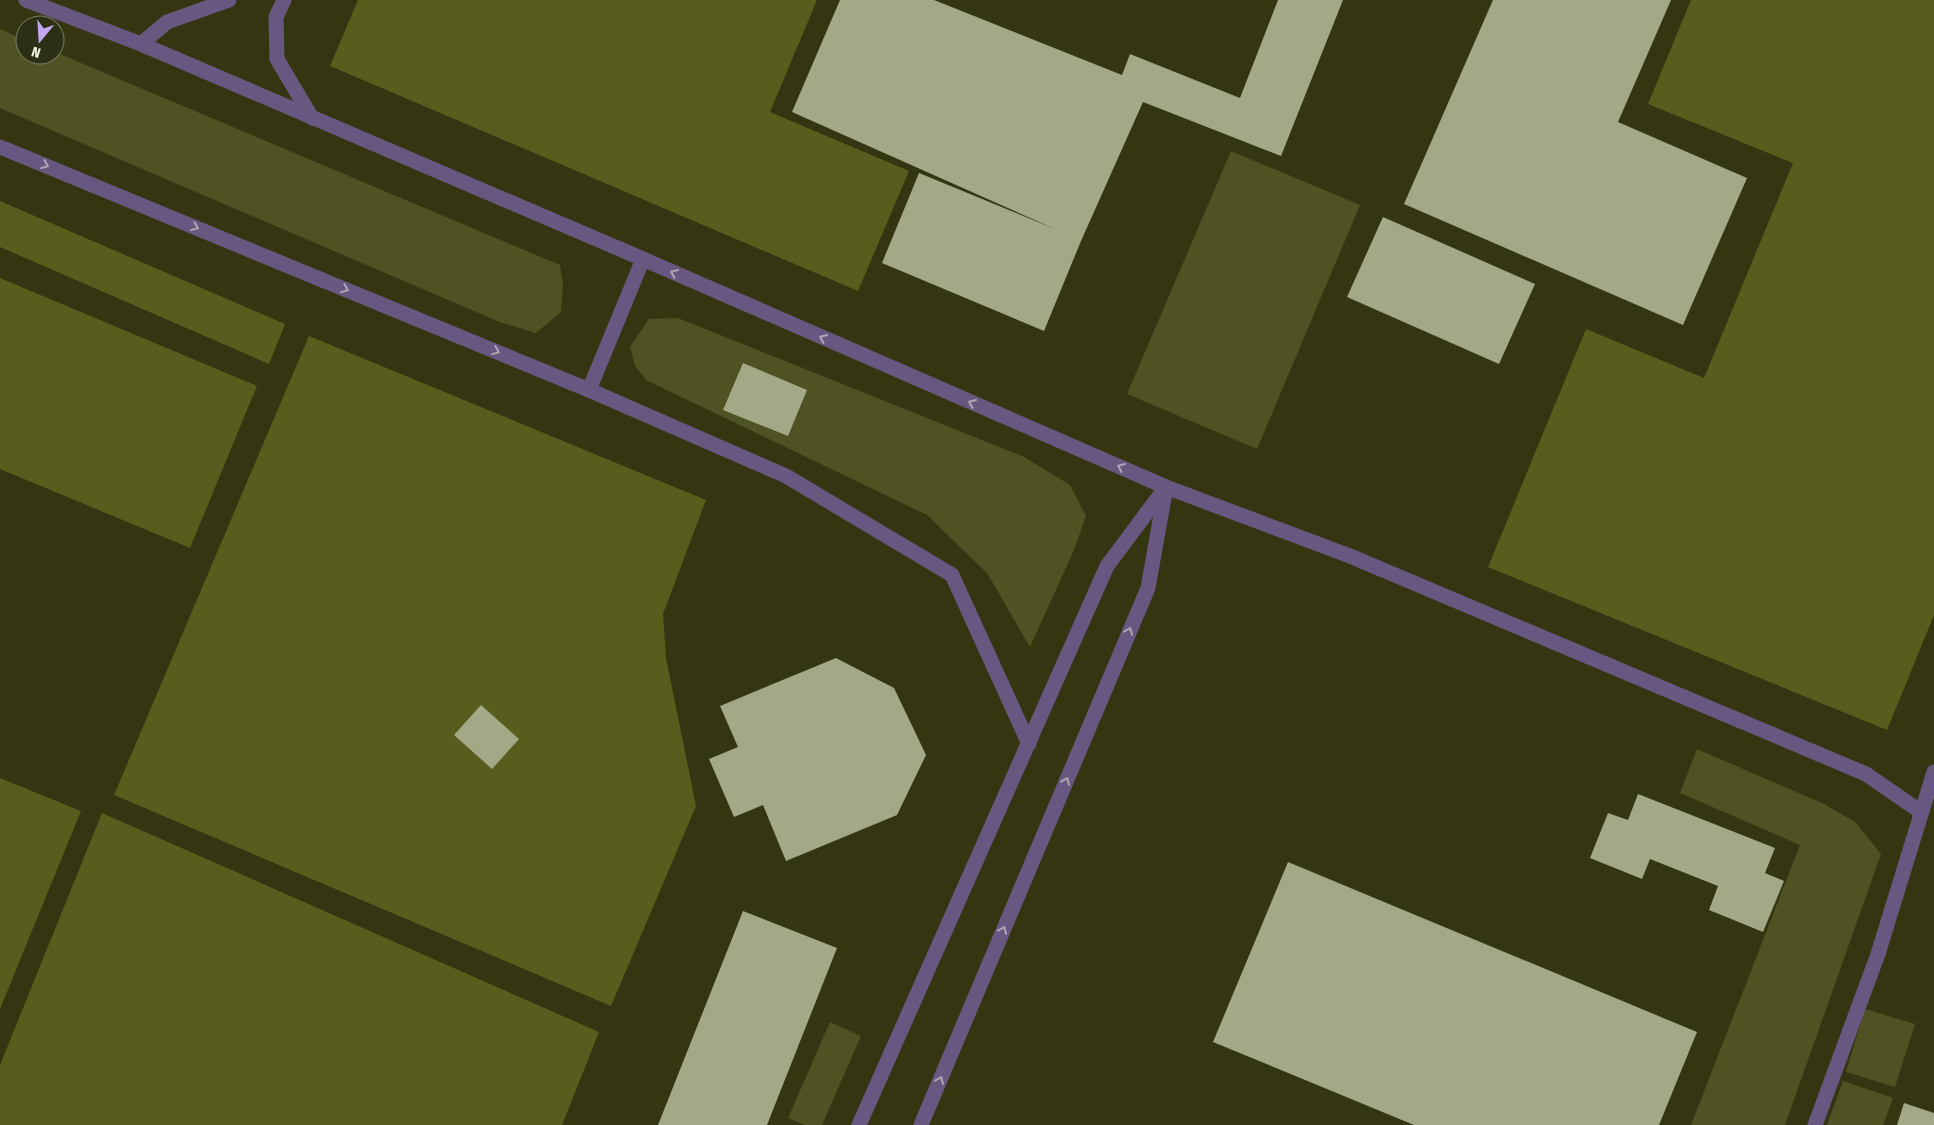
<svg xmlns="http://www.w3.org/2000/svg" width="1934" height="1125" font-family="'Fira Sans Condensed',sans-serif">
	<rect width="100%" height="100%" fill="#2c2f13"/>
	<path fill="#333611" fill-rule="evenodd" d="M0,0H1934V1125H0ZM25,25H55V55H25Z"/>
	<path fill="#4f5323" d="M0,29L25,40V55H55V52L560,265L563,285L561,312L536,333L502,323L0,108Z
		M1231,151L1360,205L1257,449L1127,394Z
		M678,318L1024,457L1070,485L1086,516L1074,550L1030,647L987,573L927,515L646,380L635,366L630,347L649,319Z
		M1697,749L1824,804L1855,822L1881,854L1785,1125H1691L1800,845L1680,793Z
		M1865,1009L1915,1024L1895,1087L1846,1072Z
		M830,1022L861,1036L822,1125H805L788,1118Z
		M1843,1081L1893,1098L1883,1125H1827Z"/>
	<path fill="#575d1c" d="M358,0H817L770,112L909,171L858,291L330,66Z
		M1691,0H1934V615L1887,730L1488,567L1586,329L1704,378L1793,163L1648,104Z
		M0,201L285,324L269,364L0,247Z
		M0,278L257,386L190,548L0,469Z
		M309,336L706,500L663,614L666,658L696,806L611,1006L114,795Z
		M0,778L81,811L0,1009Z
		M102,813L599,1032L562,1125H0V1065Z"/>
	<path fill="#a3a887" d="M840,0H934L1122,75L1130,54L1240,98L1278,0H1343L1281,156L1143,102L1081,241L1044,331L882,263L919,173L1055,229L792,112Z
		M1493,0H1671L1618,122L1747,178L1683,325L1404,204Z
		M1383,217L1535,284L1499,364L1347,297Z
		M743,363L807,390L788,436L723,410Z
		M836,658L894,688L926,755L897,815L786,861L763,805L734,817L709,759L738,747L720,706Z
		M481,705L519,739L492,769L454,735Z
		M1638,794L1775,848L1765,873L1784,881L1763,932L1709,910L1718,886L1650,859L1642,879L1590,858L1608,813L1628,820Z
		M1288,862L1697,1032L1659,1125H1414L1213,1042Z
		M743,911L837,948L767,1125H658Z
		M1904,1103L1934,1113V1125H1897Z"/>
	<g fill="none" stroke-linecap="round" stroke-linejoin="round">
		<path stroke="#685881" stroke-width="15" d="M26,0L141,44L643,259L1166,487L1350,556L1866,774L1921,812
			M284,0L276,17L277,59L312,118
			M141,44L167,22L229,0
			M0,147L589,390L786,476L952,575L1029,744
			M589,390L643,259
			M859,1125L1107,566L1166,487L1148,588L921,1125
			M1815,1125L1878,954L1934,772"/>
	</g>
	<defs><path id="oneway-chevron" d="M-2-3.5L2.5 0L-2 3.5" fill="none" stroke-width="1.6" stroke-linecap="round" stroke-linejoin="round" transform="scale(1.25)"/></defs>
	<g stroke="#ada6b2">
		<use href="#oneway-chevron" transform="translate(45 165) rotate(22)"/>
		<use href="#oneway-chevron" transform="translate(195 227) rotate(22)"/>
		<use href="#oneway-chevron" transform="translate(674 273) rotate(-156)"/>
		<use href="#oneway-chevron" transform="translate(345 289) rotate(22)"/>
		<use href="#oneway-chevron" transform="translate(823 338) rotate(-156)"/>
		<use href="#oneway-chevron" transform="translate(496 351) rotate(22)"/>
		<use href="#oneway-chevron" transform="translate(972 403) rotate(-156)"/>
		<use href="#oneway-chevron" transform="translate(1121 467) rotate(-156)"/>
		<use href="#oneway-chevron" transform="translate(1129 631) rotate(-67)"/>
		<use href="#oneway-chevron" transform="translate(1066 781) rotate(-67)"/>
		<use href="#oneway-chevron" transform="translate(1003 930) rotate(-67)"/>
		<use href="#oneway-chevron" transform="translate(940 1080) rotate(-67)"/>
	</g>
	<g transform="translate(40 40) rotate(198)"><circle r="24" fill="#2c2f13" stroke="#7b7e67"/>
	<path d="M0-4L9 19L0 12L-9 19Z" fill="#c4a7f1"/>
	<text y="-8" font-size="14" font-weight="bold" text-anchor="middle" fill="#f2f5e4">N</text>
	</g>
</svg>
